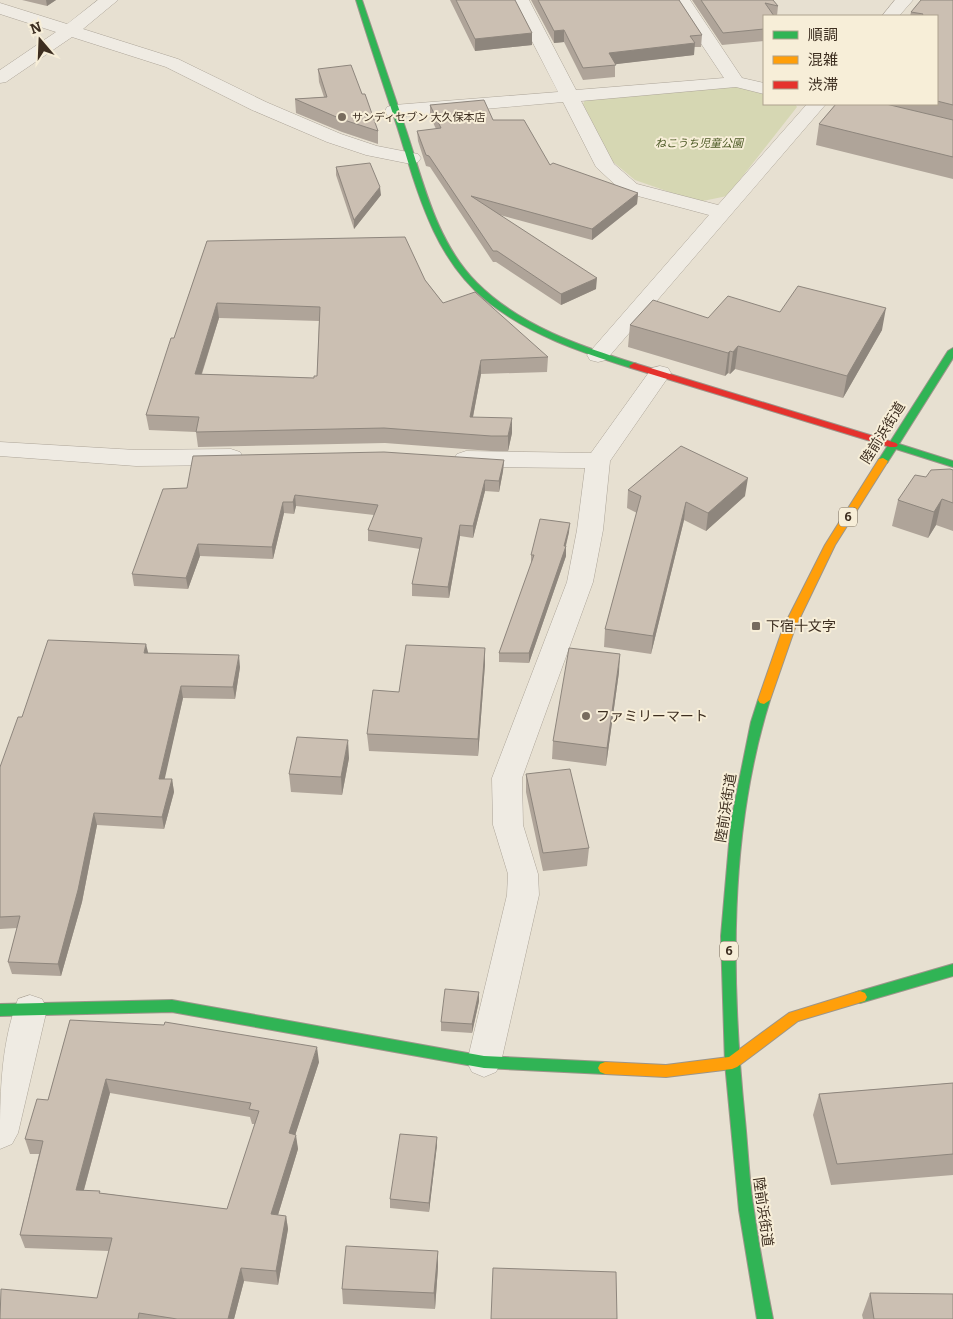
<svg xmlns="http://www.w3.org/2000/svg" width="953" height="1319" font-family="Bitter,'Noto Sans JP',serif">
	<rect width="100%" height="100%" fill="#e7e0d1"/>
	<path fill="#d6d7b3" d="M744,86L764,92V104H795L797,107L727,196L698,202L635,180L612,161L583,104L586,98Z"/>
	<g fill="none" stroke-linecap="round" stroke-linejoin="round">
		<g stroke="#ada599" stroke-width="1">
			<path id="street" d="M98,0H118L83,29L178,59L266,102L341,134L377,146L418,154L421,158L418,162L411,164L366,155L327,142L252,110L166,67L72,37L6,82L0,83V70L56,32L0,14V3L67,24Z
				M511,0H529L576,90L724,78L672,0H690L742,78L764,83V94L736,87L581,101L614,164L637,184L718,205L807,104H826L606,360L598,362L590,360L587,355L709,215L623,192L596,167L563,102L394,117L387,115L385,111L387,107L394,105L558,92Z
				M895,0H913L899,16H882Z
				M660,366L668,368L671,373L610,461L603,530L593,582L522,778L523,825L538,874L539,895L501,1062L496,1072L484,1077L472,1072L467,1062L507,895L508,874L493,825L492,778L567,582L577,530L585,468L466,467L457,464L454,459L457,454L466,451L591,453L652,368Z
				M0,442L136,450L231,449L240,452L243,457L240,462L231,465L136,466L0,456Z
				M30,995L42,999L47,1009L18,1133L12,1144L0,1149C0,1098 0,1046 18,999Z"/>
		</g>
		<g stroke="#9c958a" stroke-width="2">
			<path id="fast" d="M356,0H362C377,44 392,89 407,133C424,185 437,243 477,283C520,326 580,346 637,364V368H631C581,352 529,335 487,301C433,258 417,189 397,126C383,84 369,42 356,0Z
				M953,348V358L899,444L953,461V467L896,449L887,463H879L878,461L948,351Z
				M764,696L770,700C728,834 731,982 745,1120C748,1150 749,1181 754,1211C759,1247 766,1283 773,1319H757L739,1210L725,1063L721,936L731,821L751,722L758,700Z
				M953,964V976L860,1003L855,1001L853,997L855,993L860,991Z
				M172,1000L484,1056L605,1062L610,1064L612,1068L610,1072L605,1074L484,1068L172,1012L0,1016V1004Z"/>
		</g>
		<g stroke="#9c958a" stroke-width="2">
			<path id="slow" d="M883,458L888,461L835,545L795,628L770,700L764,704L760,703L758,700L783,628L825,545L879,459Z
				M860,991L865,993L867,997L865,1001L798,1021L737,1067L732,1069L666,1077L605,1074L600,1072L598,1068L600,1064L605,1062L666,1065L729,1057L789,1013Z"/>
		</g>
		<g stroke="#9c958a" stroke-width="2">
			<path id="jam" d="M634,363L896,443L898,445L896,447H890L631,368L629,366Z"/>
		</g>
		<use href="#street" fill="#efebe3" fill-rule="evenodd"/>
		<use href="#fast" fill="#30b455" fill-rule="evenodd"/>
		<use href="#slow" fill="#ff9f0a" fill-rule="evenodd"/>
		<use href="#jam" fill="#e5322d" fill-rule="evenodd"/>
	</g>
	<path fill="#afa499" fill-rule="evenodd" d="M22,0H56L47,6Z
		M450,0H515L532,33V45L475,51Z
		M531,0H679L702,35L701,47H694V55L615,64V77L583,80L564,42L554,43Z
		M692,0H773L778,6L777,16H764V41L722,45Z
		M953,0V179L816,145L819,124L836,104H937V16H910L911,12Z
		M318,69L362,94L378,131V144L342,132L296,113L295,99L324,97L319,82Z
		M430,105L493,120L550,165L638,193L637,204L592,240L500,215L596,289L561,305L496,262H493L430,167L426,166L418,141L417,131L436,129L430,116Z
		M336,167L381,195L354,229L336,175Z
		M207,241L425,280L443,303L548,357L547,372L481,374L473,417L512,433L508,451H491L385,443L198,447L196,432L149,430L146,415L174,338ZM219,318L319,321L317,376L314,378L202,374Z
		M780,312L882,330L843,398L735,369L730,374L728,373L725,376L628,347L630,325Z
		M504,460L503,471L499,492L485,491L473,538L460,536L449,598L412,596V584L420,549L368,541V530L374,515L296,506L294,514L284,513L273,559L200,556L188,589L134,586L132,574L187,488Z
		M953,470V531L936,525L928,538L892,526L898,500L926,477Z
		M628,490L745,496L706,531L684,520L651,654L604,647L605,629L637,513L627,508Z
		M569,532L566,546V556L529,663L499,662V653L531,564V555Z
		M485,648V664L478,756L369,751L367,734L399,692Z
		M148,653L240,667L235,699L183,698L164,779H172L174,792L164,829L97,825L82,902L61,976L12,974L8,962L17,928L0,929V767L22,717Z
		M619,672L606,766L552,759L553,741Z
		M349,758L342,795L291,792L289,774Z
		M526,774L589,848L587,866L543,871L526,792Z
		M479,992V1001L472,1033L441,1031V1022Z
		M70,1020L319,1062L295,1135L298,1149L278,1215L286,1216L288,1229L278,1285L244,1281L234,1319H0L97,1298L109,1251L25,1248L20,1235L39,1154H30L25,1139L48,1100ZM110,1093L250,1117L252,1124H255L227,1209L100,1193L84,1190Z
		M953,1083V1175L831,1185L813,1115L819,1094Z
		M437,1137V1145L429,1212L390,1208V1199Z
		M438,1251V1267L435,1309L343,1304L342,1289Z
		M870,1293L953,1319H863L862,1315Z"/>
	<path fill="#8e867d" d="M46,0H56L47,6Z
		M564,30V42L554,43V31Z
		M532,33V45L475,51V39Z
		M695,43L694,55L609,65V53Z
		M380,187L381,195L354,229V220Z
		M638,193L637,204L592,240V229Z
		M597,278L596,289L561,305V294Z
		M217,303L219,318L197,388L195,374Z
		M886,308L882,330L843,398L847,376Z
		M738,346L735,369L730,374L733,352Z
		M730,351L728,373L725,376L728,353Z
		M481,360V374L470,432V417Z
		M512,418V433L508,451V436Z
		M504,460L503,471L499,492V481Z
		M748,478L745,496L706,531L708,513Z
		M485,480V491L473,538V526Z
		M295,495L296,506L294,514L293,502Z
		M942,499L936,525L928,538L934,512Z
		M283,502L284,513L273,559L272,547Z
		M686,502L684,520L651,654L653,636Z
		M570,523L569,532L564,552L566,546V556L529,663V653L564,546Z
		M460,525V536L449,598L448,587Z
		M198,544L200,556L188,589L186,578Z
		M146,644L149,656L144,653Z
		M485,648V664L478,756V739Z
		M620,654L619,672L606,766L607,748Z
		M239,655L240,667L235,699L233,687Z
		M181,686L183,698L162,791L159,779Z
		M348,740L349,758L342,795L341,777Z
		M172,779L174,792L164,829L162,817Z
		M94,813L97,825L82,902L61,976L58,964Z
		M479,992V1001L472,1033V1024Z
		M317,1047L319,1062L291,1148L289,1133Z
		M106,1079L110,1093L80,1204L76,1190Z
		M296,1135L298,1149L274,1228L271,1214Z
		M437,1137V1145L429,1212V1203Z
		M286,1216L288,1229L278,1285L276,1271Z
		M438,1251V1267L435,1309L434,1293Z
		M241,1268L244,1281L234,1319H228Z"/>
	<path fill="#cbbfb2" stroke="#8e867d" fill-rule="evenodd" d="M456,0H515L532,33L475,39Z
		M538,0H679L702,35L690,36L695,43L609,53L616,65L583,68L564,30L554,31Z
		M701,0H773L778,6L765,3L774,16H764V29L723,33Z
		M921,0H953V105L937,101V16H922L923,14L911,12Z
		M351,65L362,94H365L378,131L341,119L295,99L327,97L318,69Z
		M484,100L493,120H524L550,165L553,163L638,193L592,229L471,196L597,278L561,294L497,251H493L429,156L426,155L417,131L441,128L430,105Z
		M836,104H886L953,120V157L819,124Z
		M370,163L380,187L354,220L336,167Z
		M405,237L425,280L443,303L475,292L548,357L481,360L470,417L512,418L508,436H491L384,428L196,432L199,417L146,415L171,338H174L207,241ZM217,303L320,307L317,376H314V378L195,374Z
		M798,286L886,308L847,376L738,346L733,352L730,351L728,353L630,325L653,300L708,318L728,296L780,312Z
		M681,446L748,478L708,513L686,502L653,636L605,629L641,496L628,490Z
		M384,452L504,460L499,481L485,480L473,526L460,525L448,587L412,584L422,538L368,530L378,505L295,495L293,502H283L272,547L198,544L186,578L132,574L163,489L187,488L193,456Z
		M950,469L953,470V503L942,499L934,512L898,500L915,475L926,477L931,470Z
		M540,519L570,523L564,546H566L529,653H499L534,555H531Z
		M48,640L146,644L144,653L239,655L233,687L181,686L159,779H172L162,817L94,813L78,890L58,964L8,962L20,916L0,917V767L18,717H22Z
		M406,645L485,648L478,739L367,734L373,690L399,692Z
		M569,648L620,654L607,748L553,741Z
		M297,737L348,740L341,777L289,774Z
		M570,769L589,848L543,853L526,774Z
		M445,989L479,992L472,1024L441,1022Z
		M70,1020L164,1025L165,1022L317,1047L289,1133L296,1135L271,1214L286,1216L276,1271L241,1268L228,1319H177L139,1313L138,1319H0L1,1289L97,1298L112,1238L20,1235L43,1141L25,1139L37,1099L48,1100ZM106,1079L251,1103L249,1109L259,1111L227,1209L99,1193L100,1191L76,1190Z
		M953,1083V1154L837,1164L819,1094Z
		M400,1134L437,1137L429,1203L390,1199Z
		M346,1246L438,1251L434,1293L342,1289Z
		M493,1268L616,1272L617,1319H491Z
		M870,1293L953,1294V1319H874Z"/>
	<g fill="#786c5e" stroke="#f7eed8" stroke-width="2">
		<circle cx="342" cy="117" r="5"/>
		<rect x="751" y="621" width="10" height="10" rx="2.5"/>
		<circle cx="586" cy="716" r="5"/>
	</g>
	<g text-anchor="middle" dominant-baseline="central" stroke-width="4" stroke-linejoin="round" paint-order="stroke">
		<g font-size="11" fill="#3d2e20" stroke="#f7eed8" text-anchor="start">
			<text x="352" y="117">サンディセブン 大久保本店</text>
		</g>
		<g font-size="11" font-style="italic" fill="#4d5a26" stroke="#f7eed8">
			<text x="699" y="143">ねこうち児童公園</text>
		</g>
		<g fill="#f7eed8" stroke="#756857" stroke-width="1">
			<rect x="839" y="507.5" width="18" height="19" rx="4"/>
			<rect x="720" y="941.5" width="18" height="19" rx="4"/>
		</g>
		<g font-size="12" font-weight="bold" fill="#3d2e20">
			<text x="848" y="517">6</text>
			<text x="729" y="951">6</text>
		</g>
		<g font-size="14" fill="#3d2e20" stroke="#f7eed8">
			<text transform="translate(883 433) rotate(-58)">陸前浜街道</text>
			<text transform="translate(726 808) rotate(-81)">陸前浜街道</text>
			<text transform="translate(763 1212) rotate(82)">陸前浜街道</text>
		</g>
		<g font-size="14" fill="#3d2e20" stroke="#f7eed8" text-anchor="start">
			<text x="766" y="626">下宿十文字</text>
			<text x="596" y="716">ファミリーマート</text>
		</g>
	</g>
	<rect x="763" y="15" width="175" height="90" fill="#f7eed8" stroke="#ada18e"/>
	<rect x="773" y="31" width="25" height="8" fill="#30b455" stroke="#ada18e"/>
	<text x="808" y="40" font-size="15" fill="#3d2e20">順調</text>
	<rect x="773" y="56" width="25" height="8" fill="#ff9f0a" stroke="#ada18e"/>
	<text x="808" y="65" font-size="15" fill="#3d2e20">混雑</text>
	<rect x="773" y="81" width="25" height="8" fill="#e5322d" stroke="#ada18e"/>
	<text x="808" y="90" font-size="15" fill="#3d2e20">渋滞</text>
	<g transform="translate(40 40) rotate(341)" stroke="#f7eed8" stroke-width="4" paint-order="stroke">
	<path d="M0-4L9 19L0 12L-9 19Z" fill="#3d2e20"/>
	<text y="-8" font-size="14" font-weight="bold" text-anchor="middle" fill="#3d2e20">N</text>
	</g>
</svg>
